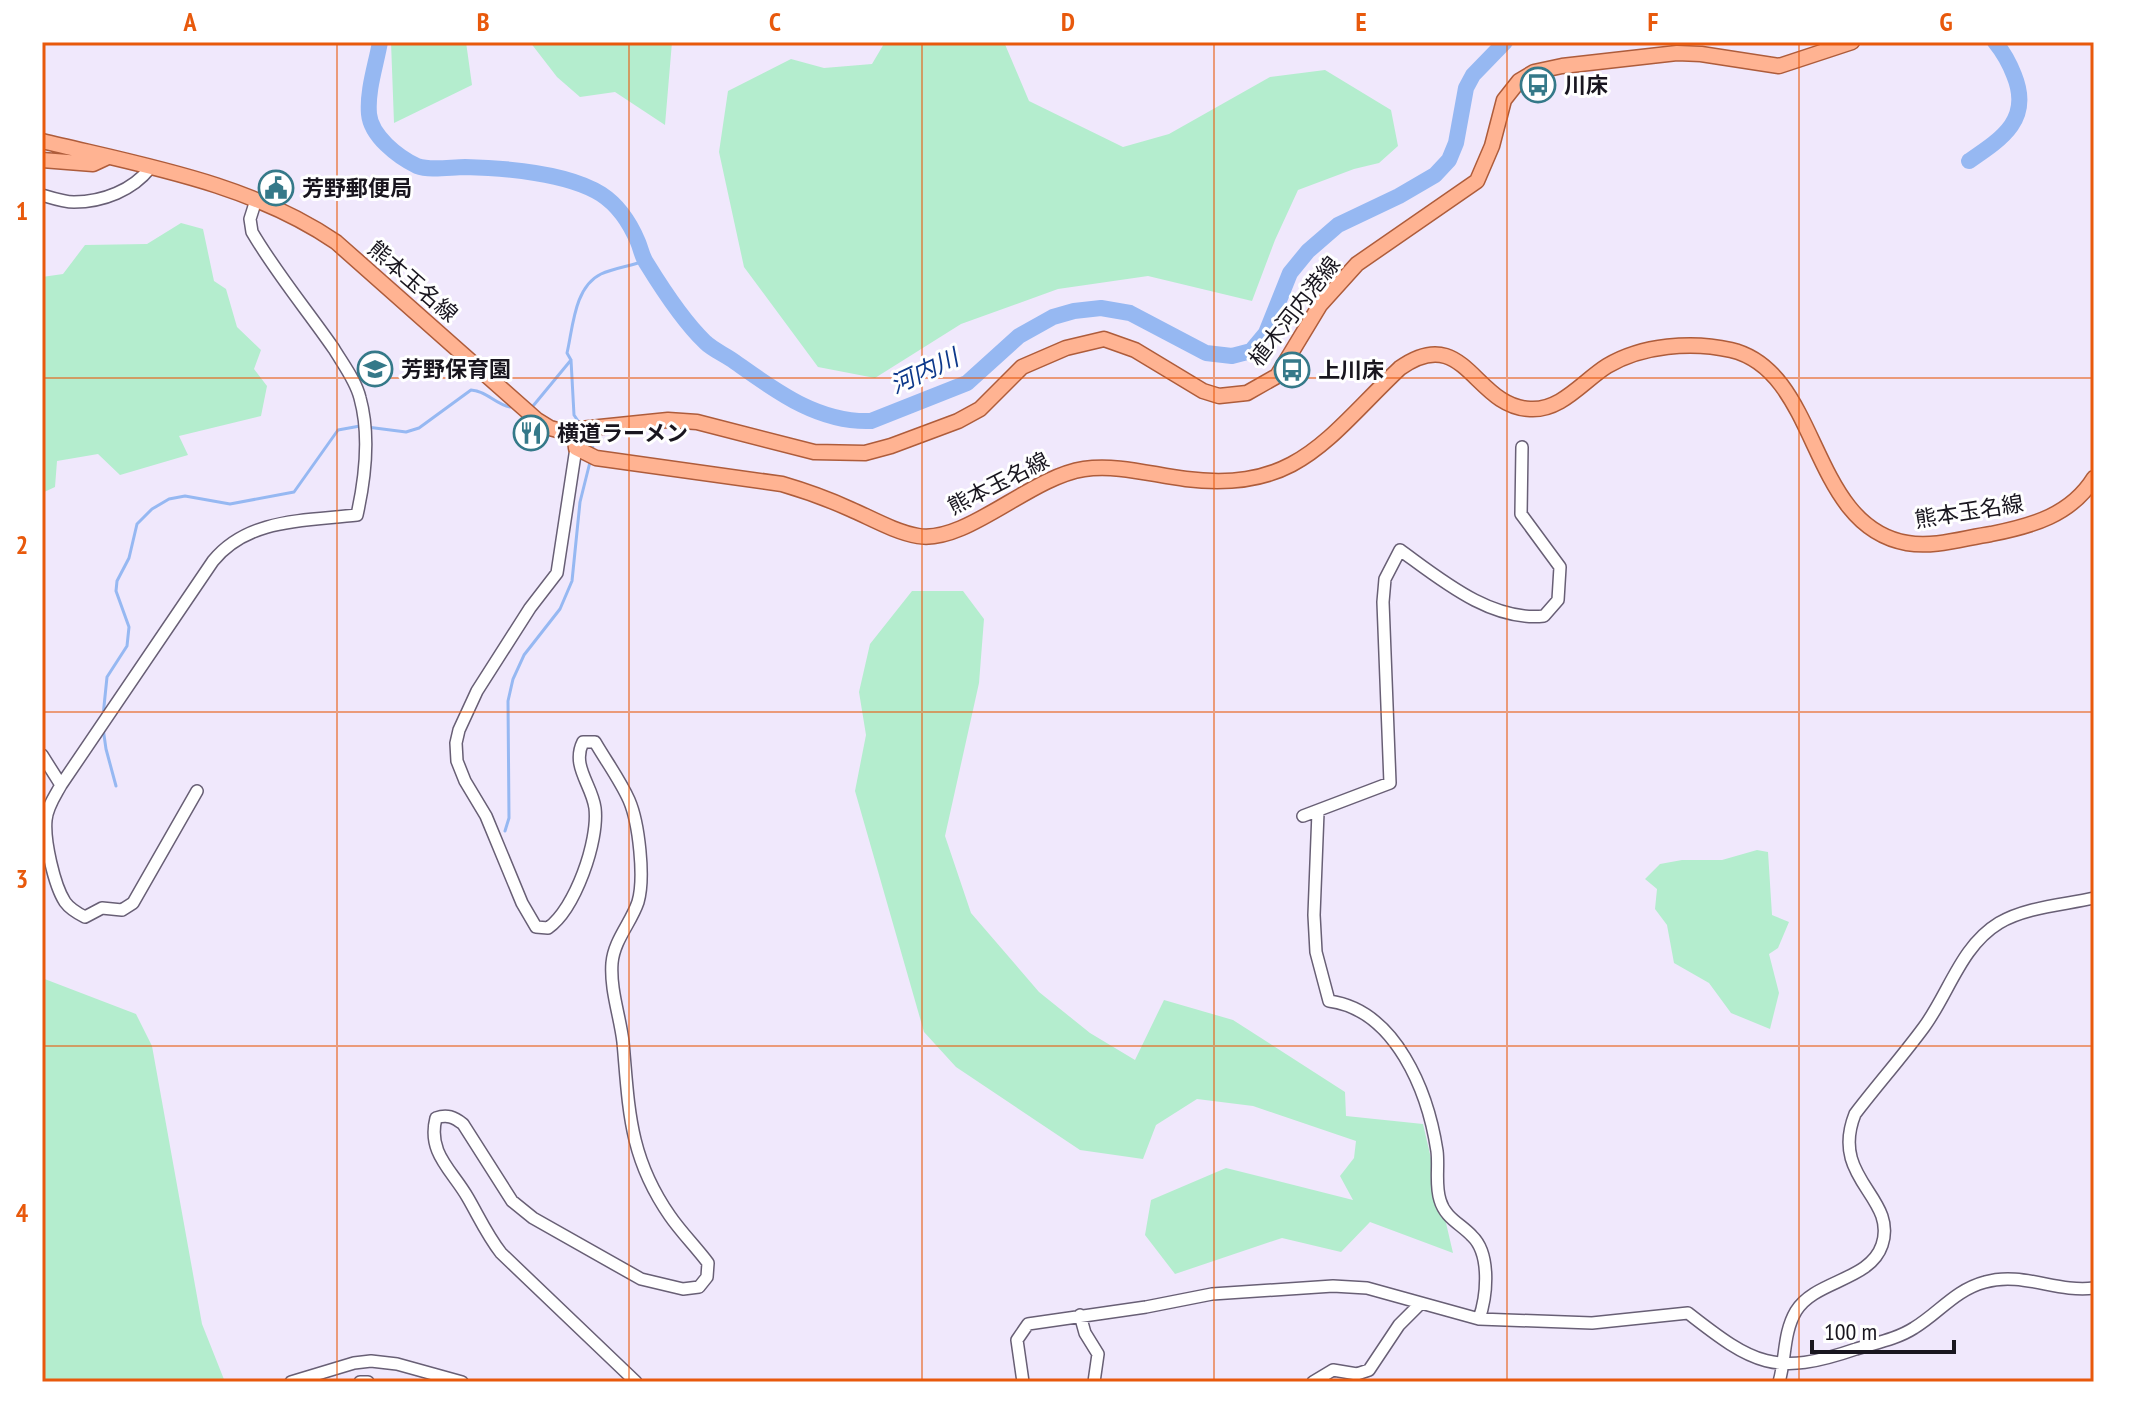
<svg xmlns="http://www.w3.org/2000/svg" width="2136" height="1424" font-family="'PT Sans Narrow','Noto Sans JP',sans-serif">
	<rect width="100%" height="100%" fill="#f0e8fc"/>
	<path fill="#b4edce" d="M391,42H466L472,85L394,123Z
		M530,42H672L665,125L615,92L580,97L557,77Z
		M885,42H1004L1029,101L1123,147L1169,134L1270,77L1325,70L1391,110L1398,146L1379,163L1354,169L1298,190L1275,240L1252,301L1148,276L1058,289L961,324L875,378L818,367L744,267L719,152L728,91L791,59L824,68L872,64Z
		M181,223L203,229L214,281L226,289L237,327L261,350L254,369L267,386L261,416L179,436L188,455L120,475L98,454L57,461L55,487L42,493V277L63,274L85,245L147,244Z
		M912,591H963L984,619L979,683L945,836L971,913L1039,992L1090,1033L1135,1060L1164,1000L1233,1020L1345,1092L1346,1116L1423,1124L1453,1253L1370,1222L1341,1252L1282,1238L1175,1274L1145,1235L1151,1200L1226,1168L1353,1200L1340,1176L1354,1158L1356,1141L1253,1106L1197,1099L1156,1125L1143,1159L1080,1150L956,1067L924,1032L855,791L866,735L859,692L870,644Z
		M1757,850L1768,852L1772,915L1789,922L1778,948L1769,954L1779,993L1770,1029L1731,1013L1709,983L1674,963L1667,925L1655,909L1657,889L1645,879L1660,864L1682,860H1722Z
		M42,978L136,1014L152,1046L202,1324L225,1382H42Z"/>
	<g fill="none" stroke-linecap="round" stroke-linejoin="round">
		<path stroke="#96b8f2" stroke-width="3" d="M533,406L571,360
			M580,424L574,415L571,360L567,353C573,328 574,287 601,274C614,268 631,266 644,261
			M367,427L406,432L419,428L471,390C487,391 495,404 510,407
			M588,433L592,438L593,451
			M103,716L107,677L127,646L129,627L116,591L117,581L129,558L137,524L152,509L169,499L185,496L230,504L294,492L338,430L360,426
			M103,728L106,749L116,786
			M505,831L509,818L508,701L513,679L524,655L560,609L572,581L580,502L590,462"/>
		<path stroke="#96b8f2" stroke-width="16" d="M380,42C376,65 367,90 369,114C371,136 398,157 417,166C430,171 451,167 465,167C504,168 568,173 601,194C618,205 630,223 638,242C641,249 642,257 647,264C663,290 683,321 705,342C713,350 726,355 735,362C776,391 818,423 871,421L967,383L1019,336L1053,317L1074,311L1101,308L1130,313L1206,353L1232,356L1251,351L1266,333L1290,273L1308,251L1338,225L1399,196L1435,175L1449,160L1456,143L1466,88L1473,75L1505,42
			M1969,161C2003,138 2032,119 2014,75C2009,62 2004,53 1995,42"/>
		<g stroke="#685f75" stroke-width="14">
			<path id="minor" d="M42,195C52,198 64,202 74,202C103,202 133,190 150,168
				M576,448L557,573L530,608L477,691L459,730L456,743L457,761L465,781L486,816L522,903L536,927L548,928C575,909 599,841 595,808C592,785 571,766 583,742H595C606,761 620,780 629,800C639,823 645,878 638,902C631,923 614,940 612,963C610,990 620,1016 623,1042C629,1110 629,1157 670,1216C681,1232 696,1247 708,1263L707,1277L699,1287L683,1289L641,1279L533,1218L512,1201L463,1124C454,1117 447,1114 436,1118C427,1153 452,1170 468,1198C479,1217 487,1235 501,1253L636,1382
				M42,755L61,785
				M197,791L133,903L122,910L102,908L85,917C77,913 70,909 65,902C54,885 44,840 46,820C47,807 55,796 61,785L213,561C248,518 305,521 357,515C365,479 370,434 360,398C356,381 343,364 334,349C307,310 276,273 252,232L250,219L256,200
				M1318,812L1314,915L1316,952L1329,1001C1396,1010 1428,1092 1437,1151C1439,1167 1435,1185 1440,1200C1445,1218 1461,1224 1472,1236C1491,1254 1487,1296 1479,1319
				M1303,816L1390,783L1383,602L1385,579L1400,550C1440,579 1491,622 1544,616L1558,600L1560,567L1521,514L1522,447
				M1080,1315L1085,1333L1098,1354L1094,1382
				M291,1382L354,1363L371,1361L397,1364L462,1382
				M360,1382H368
				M1023,1382L1017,1340L1028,1324L1146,1307L1212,1294L1333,1286L1367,1288L1479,1319L1592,1323L1688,1313C1753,1364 1775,1377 1856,1349C1875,1343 1897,1339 1914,1328C1939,1313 1955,1290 1985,1282C2022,1271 2057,1293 2094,1288
				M1313,1382L1333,1370L1357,1374L1369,1370L1399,1325L1420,1304
				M1779,1382C1786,1358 1783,1333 1796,1311C1815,1280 1870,1281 1882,1245C1898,1197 1829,1179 1855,1114C1877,1085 1902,1057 1924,1027C1949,993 1961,946 1999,923C2026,907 2063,905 2094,898"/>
		</g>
		<g stroke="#ae5c3b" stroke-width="17">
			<path id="major" d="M42,141C141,165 250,183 336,242L537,420L550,428L561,431L668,420L697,422L814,452L865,453L891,446L958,421L980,409L1022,367L1066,348L1104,339L1135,350L1203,391L1219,396L1247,393L1277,376L1320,305L1357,264L1477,181L1492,146L1504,100L1519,81L1534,72L1562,66L1677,53L1701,54L1779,66L1852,42
				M42,160L93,164L108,157
				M574,431L576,448L596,458L782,484C806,491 828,499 850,509C871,518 895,532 918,536C966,544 1030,477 1084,469C1117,464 1153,475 1186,479C1298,493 1327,437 1400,368C1465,322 1474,407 1530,409C1561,411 1583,381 1607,366C1642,345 1692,341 1731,350C1821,371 1808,526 1907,543C1934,548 1964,538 1991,534C2032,526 2071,515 2094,478"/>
		</g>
		<use href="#minor" stroke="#fff" stroke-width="11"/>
		<use href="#major" stroke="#ffb392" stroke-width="14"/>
	</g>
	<path fill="none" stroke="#e8590c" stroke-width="2" stroke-opacity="0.55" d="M337,42V1382M629,42V1382M922,42V1382M1214,42V1382M1507,42V1382M1799,42V1382M42,378H2094M42,712H2094M42,1046H2094"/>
	<defs>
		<g id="bus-ring" transform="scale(1.8)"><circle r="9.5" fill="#fff" stroke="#357989" stroke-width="1.5"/><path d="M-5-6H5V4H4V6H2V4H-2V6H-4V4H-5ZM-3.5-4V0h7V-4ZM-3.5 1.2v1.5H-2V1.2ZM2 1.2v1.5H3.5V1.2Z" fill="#357989"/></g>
		<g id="civic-ring" transform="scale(1.8)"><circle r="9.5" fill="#fff" stroke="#357989" stroke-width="1.5"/><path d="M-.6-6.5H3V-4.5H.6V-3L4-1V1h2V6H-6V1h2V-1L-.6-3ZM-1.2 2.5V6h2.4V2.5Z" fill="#357989"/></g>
		<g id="school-ring" transform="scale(1.8)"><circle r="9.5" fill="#fff" stroke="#357989" stroke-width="1.5"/><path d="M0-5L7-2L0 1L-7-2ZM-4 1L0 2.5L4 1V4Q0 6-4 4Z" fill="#357989"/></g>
		<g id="restaurant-ring" transform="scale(1.8)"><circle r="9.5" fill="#fff" stroke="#357989" stroke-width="1.5"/><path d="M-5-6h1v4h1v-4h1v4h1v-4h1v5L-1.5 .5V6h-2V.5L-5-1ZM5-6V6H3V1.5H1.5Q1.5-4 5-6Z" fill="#357989"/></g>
	</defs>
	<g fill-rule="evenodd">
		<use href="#bus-ring" x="1538" y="85"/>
		<use href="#civic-ring" x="276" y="188"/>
		<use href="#school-ring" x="375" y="369"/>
		<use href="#bus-ring" x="1292" y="370"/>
		<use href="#restaurant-ring" x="531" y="433"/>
	</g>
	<g text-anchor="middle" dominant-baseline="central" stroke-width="6" stroke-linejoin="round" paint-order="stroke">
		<g font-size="22" font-weight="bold" fill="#19161f" stroke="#fff" text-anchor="start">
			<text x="1564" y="85">川床</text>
			<text x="302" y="188">芳野郵便局</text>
			<text x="401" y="369">芳野保育園</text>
			<text x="1318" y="370">上川床</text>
			<text x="557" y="433">横道ラーメン</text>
		</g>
		<g font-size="22" fill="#19161f" stroke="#fff">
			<text transform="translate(413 281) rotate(41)">熊本玉名線</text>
			<text transform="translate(1294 311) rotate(-52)">植木河内港線</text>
			<text transform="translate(998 483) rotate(-27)">熊本玉名線</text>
			<text transform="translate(1969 511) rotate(-9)">熊本玉名線</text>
		</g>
		<g font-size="24" font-style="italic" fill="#0d398b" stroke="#fff">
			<text transform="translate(924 371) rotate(-25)">河内川</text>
		</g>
	</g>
	<rect width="2136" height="1424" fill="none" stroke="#ffffff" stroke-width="88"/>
	<path d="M1812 1340v12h142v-12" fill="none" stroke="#19161f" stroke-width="4"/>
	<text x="1824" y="1340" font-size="24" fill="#19161f" stroke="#ffffff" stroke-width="6" paint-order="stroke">100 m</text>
	<rect x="44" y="44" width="2048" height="1336" fill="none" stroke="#e8590c" stroke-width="3"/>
	<g font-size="26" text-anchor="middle" font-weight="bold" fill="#e8590c">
		<text x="190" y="31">A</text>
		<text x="483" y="31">B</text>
		<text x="775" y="31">C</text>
		<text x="1068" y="31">D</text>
		<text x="1361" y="31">E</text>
		<text x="1653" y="31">F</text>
		<text x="1946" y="31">G</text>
		<text x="22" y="220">1</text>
		<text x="22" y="554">2</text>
		<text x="22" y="888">3</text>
		<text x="22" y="1222">4</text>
	</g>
</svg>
